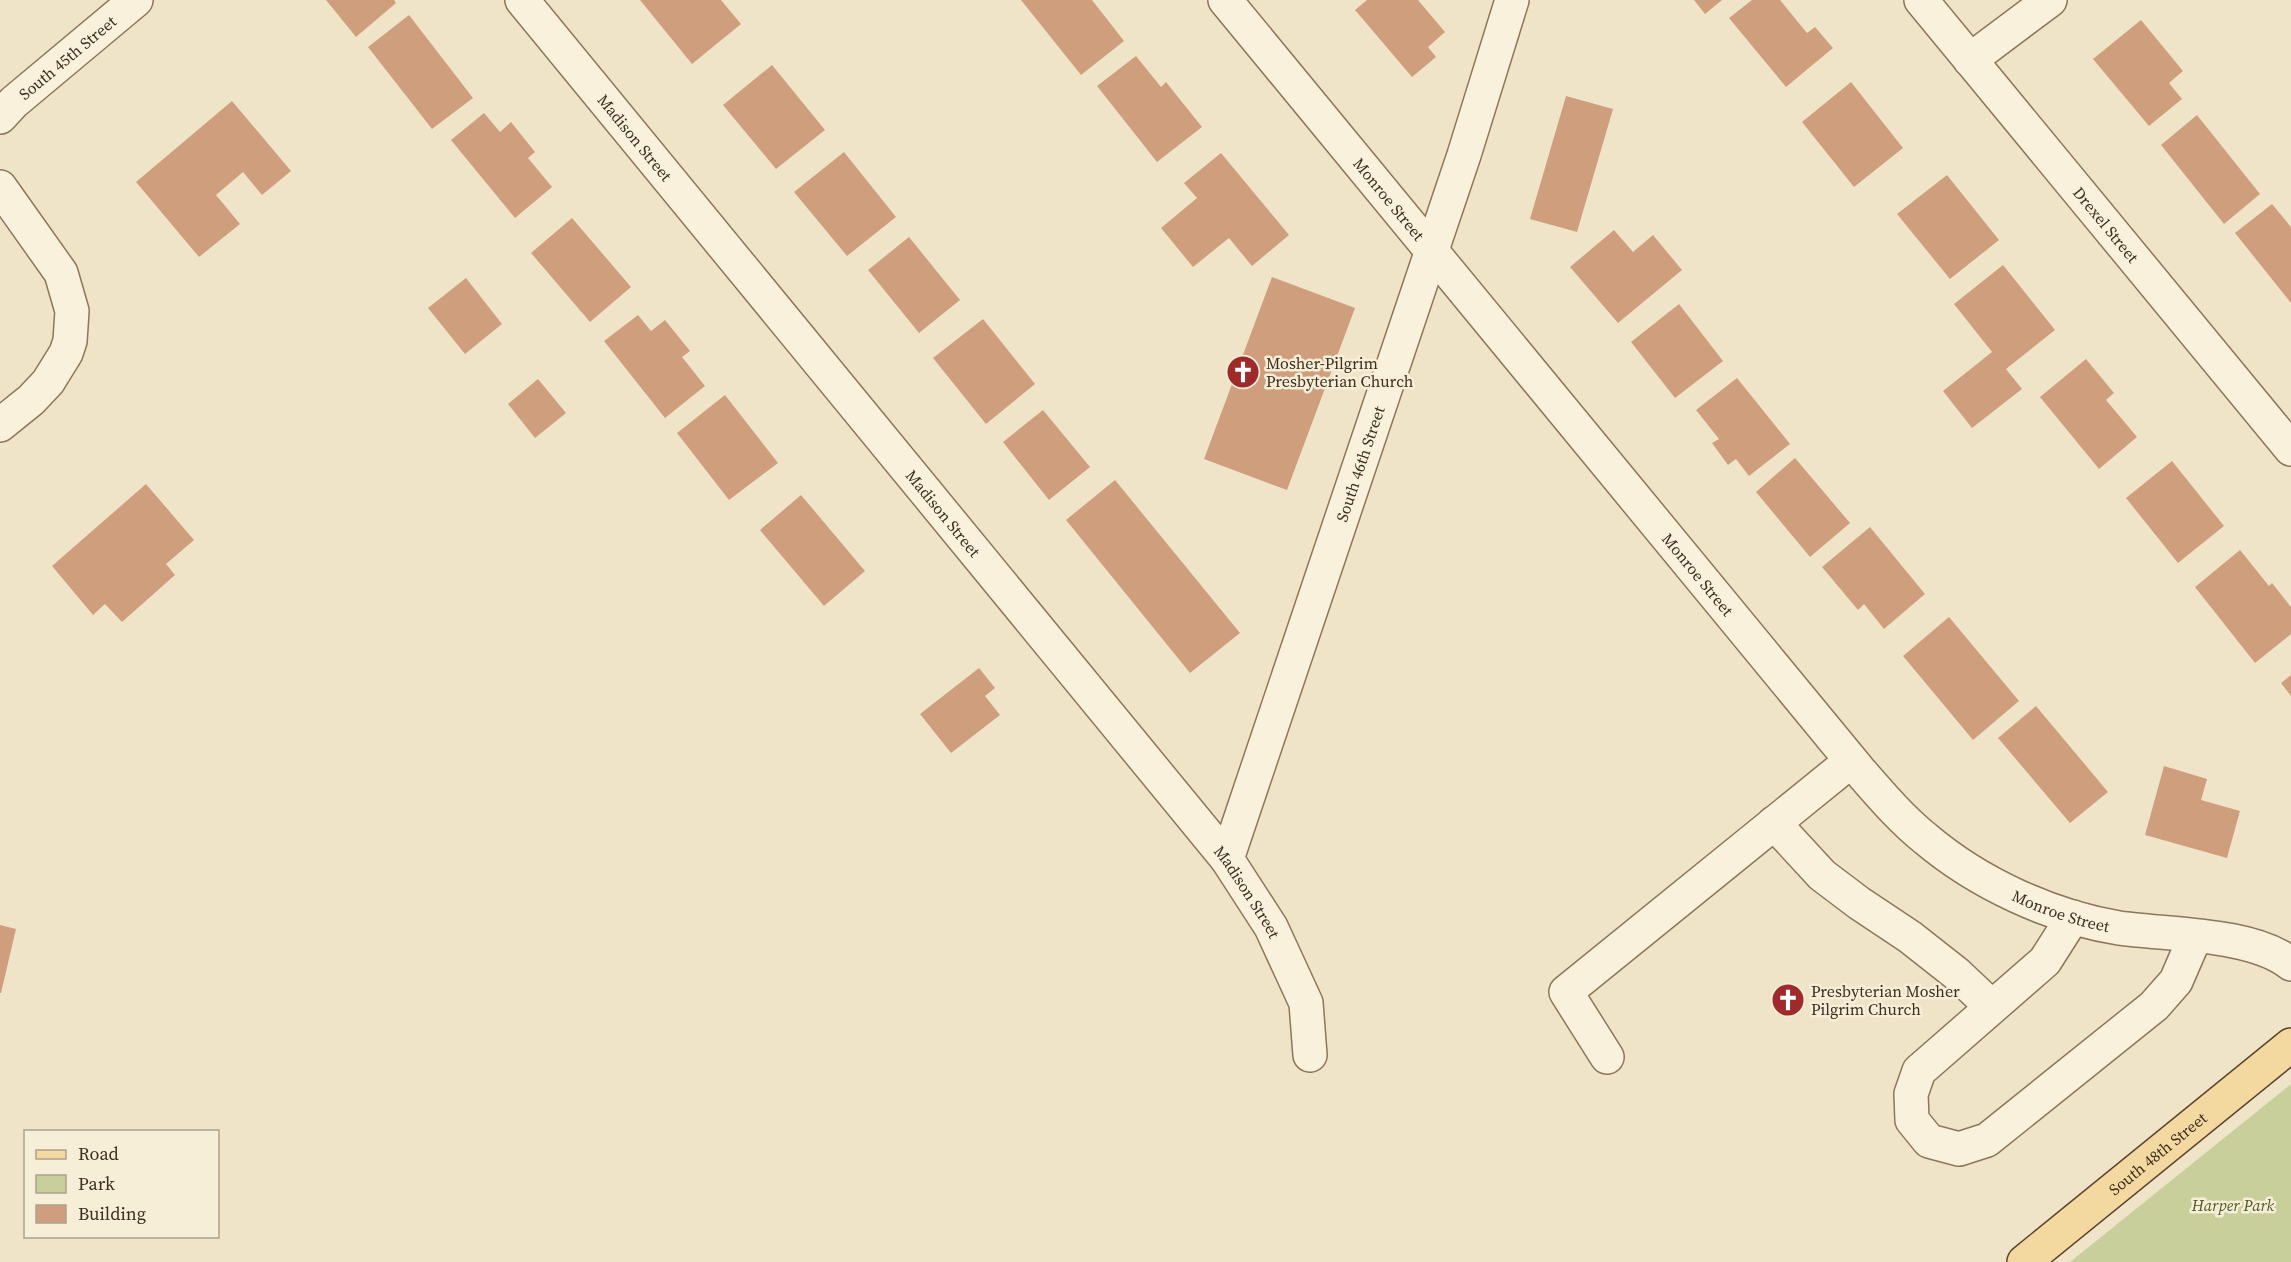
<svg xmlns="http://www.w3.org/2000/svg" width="2291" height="1262" font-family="'Source Serif 4',serif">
	<rect width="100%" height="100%" fill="#f0e4c8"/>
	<path fill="#c9cf9b" d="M2291,1084V1262H2070Z"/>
	<path fill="#cf9f7d" d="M326,0H394L396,3L356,37Z
		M640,0H721L741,24L692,64Z
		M1021,0H1092L1124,41L1081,75Z
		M1367,0H1418L1445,32L1428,47L1436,57L1412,77L1355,10Z
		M1694,0H1722L1705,14Z
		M1752,0H1780L1807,33L1815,27L1833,48L1786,87L1729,18Z
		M409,15L473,98L432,129L368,47Z
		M2141,20L2183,71L2169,83L2182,99L2149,126L2093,59Z
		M1136,56L1161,87L1166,82L1202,127L1157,162L1097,86Z
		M772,65L825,130L776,169L723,105Z
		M1851,82L1903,148L1854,187L1802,122Z
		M1566,96L1613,109L1577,232L1530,219Z
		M232,101L291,171L262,195L243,172L216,195L240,224L199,257L136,182Z
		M484,113L500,132L511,122L535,152L528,158L552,187L515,218L451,140Z
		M2197,115L2260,194L2224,224L2161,145Z
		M844,152L896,217L847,256L794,192Z
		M1221,153L1289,235L1252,266L1229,238L1193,267L1161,228L1197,198L1184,183Z
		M1947,175L1999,240L1950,279L1897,214Z
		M2272,204L2291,227V303L2235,233Z
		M572,218L631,287L590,322L531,253Z
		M1614,230L1633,252L1653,235L1682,270L1618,323L1570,267Z
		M909,237L960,300L919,333L868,270Z
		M2003,265L2055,330L2006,369L2022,389L1972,428L1943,391L1992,352L1954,304Z
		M1272,277L1355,308L1287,490L1204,459Z
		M466,278L502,324L465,354L428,308Z
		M1679,304L1723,361L1675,398L1631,342Z
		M638,315L651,331L665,320L690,351L682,357L705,386L665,418L604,341Z
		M983,319L1035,384L986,424L933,358Z
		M2086,359L2114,393L2106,400L2137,437L2099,469L2040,397Z
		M1737,378L1790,444L1749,476L1736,459L1728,465L1712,443L1719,439L1696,410Z
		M538,379L566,413L535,438L508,404Z
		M725,395L778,463L729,500L677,433Z
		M1043,410L1090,467L1049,500L1003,442Z
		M1795,458L1850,523L1810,557L1756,492Z
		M2172,461L2224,526L2178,563L2126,498Z
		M1115,480L1240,633L1190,673L1066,520Z
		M146,484L194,540L166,564L175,575L122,622L105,604L93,615L52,566Z
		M801,495L865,571L824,606L760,530Z
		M1870,527L1925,594L1884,629L1864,604L1858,610L1822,567Z
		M2240,550L2269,586L2272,583L2291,607V634L2255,663L2195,587Z
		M1949,617L2019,701L1973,740L1903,656Z
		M979,668L995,688L985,696L1000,715L951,753L920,714Z
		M2291,675V696L2281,683Z
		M2036,706L2108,792L2070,823L1998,738Z
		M2164,766L2207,779L2201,800L2240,811L2227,858L2145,835Z
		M0,925L16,929L1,993H0Z"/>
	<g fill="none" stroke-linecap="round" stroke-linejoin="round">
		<g stroke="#8d765c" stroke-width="36">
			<g id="minor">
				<path id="s1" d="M522,0L1227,859L1271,927L1306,1003L1310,1055"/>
				<path id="s2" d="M1225,0L1859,770C1880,794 1901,819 1926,839C1978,883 2051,917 2119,928C2168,935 2253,933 2291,964"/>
				<path id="s3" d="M1921,0L2291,449"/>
				<path d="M1970,60L2050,0"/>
				<path id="s4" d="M0,117L14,102L136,0"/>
				<path d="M0,187L61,273L72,311L70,341L66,353L48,382L31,400L0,425"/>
				<path d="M1774,823L1822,875L1859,903L1910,937L1957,974L1992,1007"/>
				<path id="s5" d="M1227,859L1464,155L1512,0"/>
				<path d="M2073,917L2045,961L1919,1071L1911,1094L1912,1120L1929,1141L1959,1149L1987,1140L2154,1006L2176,981L2195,937"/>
				<path d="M1607,1057L1566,992L1851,761"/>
			</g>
		</g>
		<g stroke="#5b4430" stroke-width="36">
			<g id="major">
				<path id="s6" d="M2024,1262L2291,1045"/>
			</g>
		</g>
		<use href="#minor" stroke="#faf1dc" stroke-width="33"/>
		<use href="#major" stroke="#f3d9a0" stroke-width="33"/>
	</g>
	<defs>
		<g id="church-disc" transform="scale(1.725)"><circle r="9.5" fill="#9e2a2b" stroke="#f7eed8"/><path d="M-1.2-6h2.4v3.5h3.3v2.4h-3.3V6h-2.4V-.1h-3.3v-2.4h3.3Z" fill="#fff"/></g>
	</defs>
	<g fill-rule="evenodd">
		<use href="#church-disc" x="1243" y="372"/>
		<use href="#church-disc" x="1788" y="1000"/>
	</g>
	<g text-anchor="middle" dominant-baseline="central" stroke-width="5" stroke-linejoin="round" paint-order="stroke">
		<g font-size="16" fill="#3d2e20" stroke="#f7eed8">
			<text stroke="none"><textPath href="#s4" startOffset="90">South 45th Street</textPath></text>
			<text stroke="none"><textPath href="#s1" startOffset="178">Madison Street</textPath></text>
			<text stroke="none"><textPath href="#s2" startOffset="258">Monroe Street</textPath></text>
			<text stroke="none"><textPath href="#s3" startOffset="291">Drexel Street</textPath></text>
			<text stroke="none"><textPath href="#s5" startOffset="417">South 46th Street</textPath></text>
			<text stroke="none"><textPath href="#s1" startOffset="664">Madison Street</textPath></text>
			<text stroke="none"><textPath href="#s2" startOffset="744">Monroe Street</textPath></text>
			<text stroke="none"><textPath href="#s1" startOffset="1150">Madison Street</textPath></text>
			<text stroke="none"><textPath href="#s2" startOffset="1248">Monroe Street</textPath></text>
			<text stroke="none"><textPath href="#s6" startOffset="172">South 48th Street</textPath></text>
		</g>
		<g font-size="16" fill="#3d2e20" stroke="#f7eed8" text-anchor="start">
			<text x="1266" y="363">Mosher-Pilgrim<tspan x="1266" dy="18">Presbyterian Church</tspan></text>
			<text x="1811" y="991">Presbyterian Mosher<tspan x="1811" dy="18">Pilgrim Church</tspan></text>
		</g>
		<g font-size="16" font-style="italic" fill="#4d5a26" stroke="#f7eed8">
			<text x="2233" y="1205">Harper Park</text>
		</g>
	</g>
	<rect x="24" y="1130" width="195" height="108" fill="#f7eed8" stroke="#ada18e" stroke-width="1.5"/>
	<rect x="36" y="1150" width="30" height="9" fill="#f3d9a0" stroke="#ada18e" stroke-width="1.5"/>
	<text x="78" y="1160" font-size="18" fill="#3d2e20">Road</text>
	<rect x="36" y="1175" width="30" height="18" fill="#c9cf9b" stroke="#ada18e" stroke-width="1.5"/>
	<text x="78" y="1190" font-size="18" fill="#3d2e20">Park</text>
	<rect x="36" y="1205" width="30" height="18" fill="#cf9f7d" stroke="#ada18e" stroke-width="1.5"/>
	<text x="78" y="1220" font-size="18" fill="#3d2e20">Building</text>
</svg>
